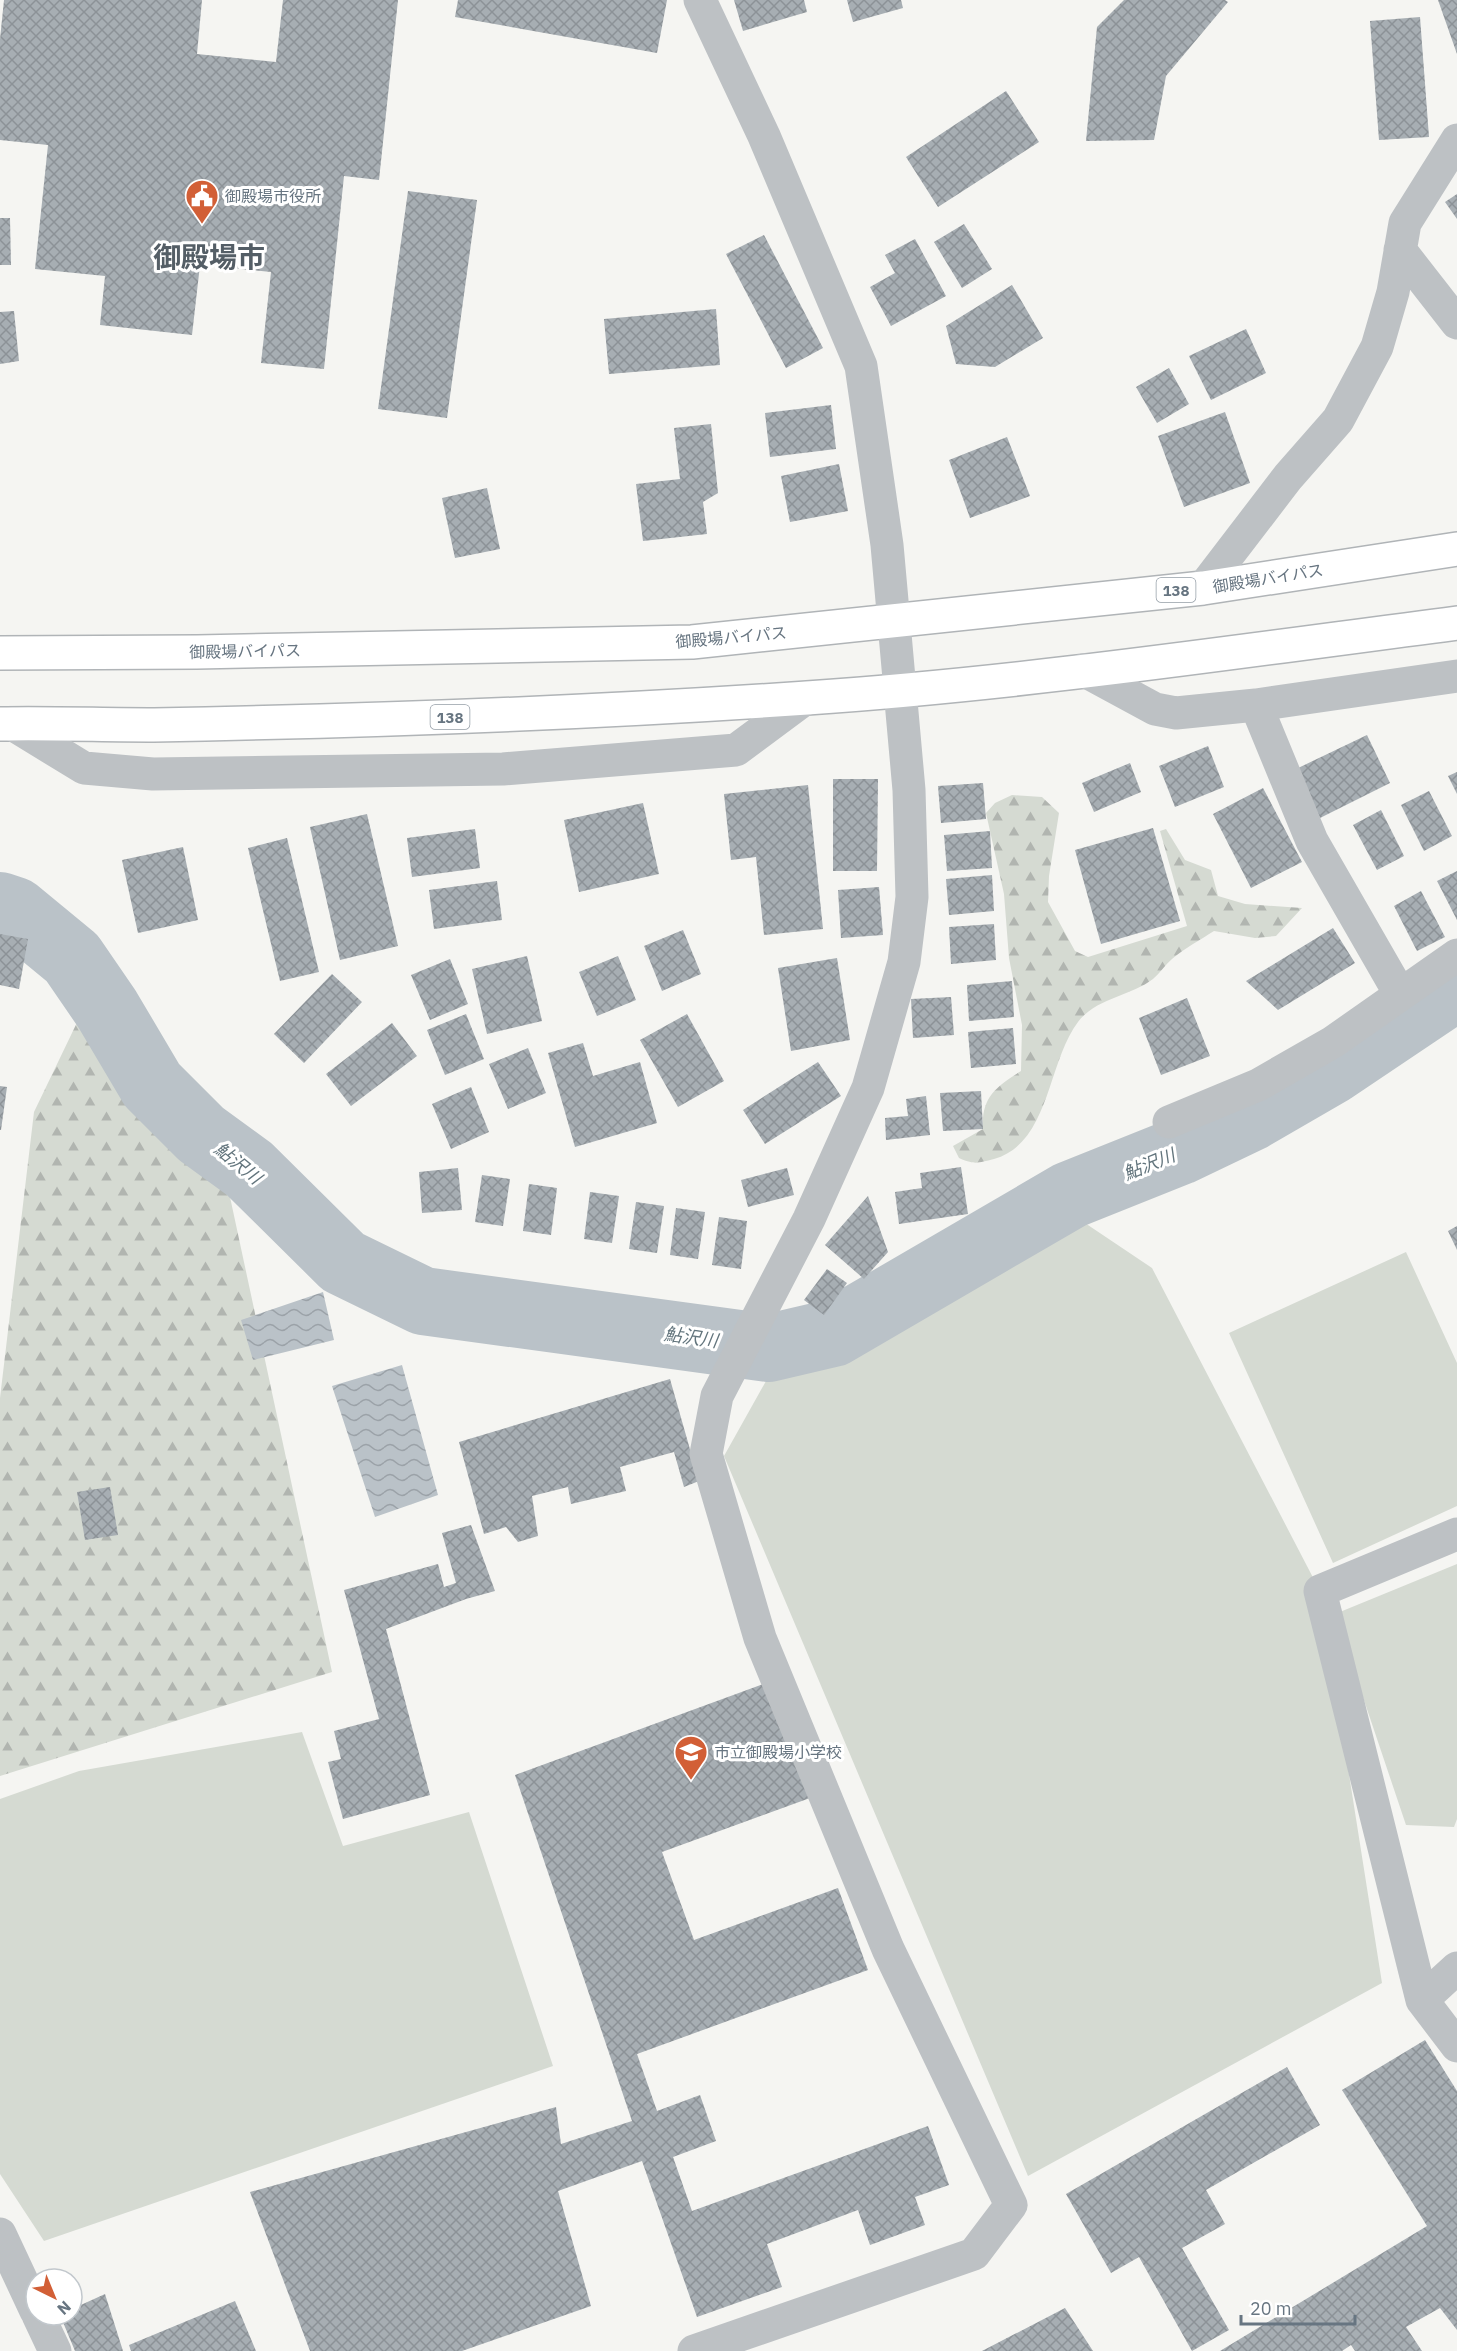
<svg xmlns="http://www.w3.org/2000/svg" width="1457" height="2351" font-family="'IBM Plex Sans','Noto Sans JP',sans-serif">
	<defs>
		<pattern id="forest-firs" width="22" height="20" patternUnits="userSpaceOnUse" patternTransform="scale(1.5)"><rect width="22" height="20" fill="#d5dad2"/><path d="M5 1l3.5 6h-7zM16 11l3.5 6h-7z" fill="#b1b5b0"/></pattern>
		<pattern id="water-waves" width="16" height="10" patternUnits="userSpaceOnUse" patternTransform="scale(1.5)"><rect width="16" height="10" fill="#bac2c8"/><path d="M0 5q4-4 8 0t8 0" fill="none" stroke="#9ba2a8"/></pattern>
		<pattern id="building-cross-hatch" width="8" height="8" patternUnits="userSpaceOnUse" patternTransform="scale(1.5)"><rect width="8" height="8" fill="#a7aeb3"/><path d="M0 0l8 8M0 8l8-8" fill="none" stroke="#8c9297"/></pattern>
	</defs>
	<rect width="100%" height="100%" fill="#f5f5f2"/>
	<path fill="#d5dad2" d="M1076,1217L1152,1268L1320,1591L1382,1983L1028,2176L724,1456L766,1381Z
		M1406,1252L1457,1363V1506L1333,1563L1229,1333Z
		M1457,1564V1819L1454,1827L1406,1825L1335,1614Z
		M302,1732L343,1846L469,1812L553,2066L44,2241L0,2174V1799L79,1771Z"/>
	<path fill="url(#forest-firs)" d="M1012,795L1042,797L1059,813L1049,876L1048,902L1075,951L1088,957L1187,926L1160,831L1166,829L1185,860L1211,870L1218,896L1245,904L1302,908L1276,936L1255,938L1214,931C1200,940 1185,948 1172,959C1165,965 1160,973 1153,979C1131,996 1096,998 1078,1022C1047,1063 1050,1143 994,1159C978,1163 975,1165 959,1158L953,1146L983,1129C981,1097 996,1087 1021,1071L1022,1025L1009,958L1004,894L986,813L995,803Z
		M84,1008L227,1183L332,1672L0,1776V1398L34,1112Z"/>
	<path fill="url(#water-waves)" d="M323,1292L334,1340L253,1360L241,1320Z
		M402,1365L438,1495L375,1517L332,1386Z"/>
	<g fill="none" stroke-linecap="round" stroke-linejoin="round">
		<path stroke="#bac2c8" stroke-width="68" d="M0,906L15,911L72,958L107,1009L152,1085L201,1134L249,1169L343,1262L423,1301L769,1348L833,1333L1070,1195L1180,1151L1251,1117L1332,1070L1457,986"/>
	</g>
	<path fill="url(#building-cross-hatch)" d="M4,0H202L197,54L276,62L283,0H398L379,180L344,176L324,369L261,363L271,272L200,265L192,335L100,325L105,276L35,269L48,145L0,140V39Z
		M458,0H667L657,53L455,17Z
		M734,0H804L807,12L743,31Z
		M847,0H901L903,8L853,22Z
		M1124,0H1225L1228,2L1166,76L1154,140L1086,141L1097,27Z
		M1438,0H1457V54Z
		M1420,17L1429,137L1379,140L1370,21Z
		M1006,91L1039,142L938,207L906,157Z
		M408,191L477,200L447,418L378,409Z
		M1457,194V219L1445,202Z
		M0,218H10L11,265H0Z
		M964,224L992,269L962,288L934,242Z
		M764,235L823,348L786,368L726,254Z
		M915,239L946,296L891,326L870,287L895,273L885,255Z
		M1012,285L1043,338L995,367L956,364L946,326Z
		M716,309L720,365L609,374L604,319Z
		M14,311L19,361L0,364V312Z
		M1246,329L1266,373L1211,400L1189,356Z
		M1169,368L1189,404L1157,423L1136,387Z
		M831,405L836,449L770,457L765,413Z
		M1225,412L1250,483L1184,507L1158,436Z
		M711,424L718,493L703,502L707,534L643,541L636,484L680,479L674,428Z
		M1007,437L1030,496L970,518L949,460Z
		M839,464L848,511L790,522L781,476Z
		M487,488L500,549L455,558L442,498Z
		M1367,735L1390,783L1320,818L1296,769Z
		M1208,746L1224,787L1175,807L1159,766Z
		M1130,763L1141,792L1094,812L1082,783Z
		M1457,772V794L1448,776Z
		M833,779H878L877,871H833Z
		M983,783L986,819L941,823L938,786Z
		M808,785L823,929L764,935L756,857L731,860L724,794Z
		M1263,788L1302,862L1251,888L1213,814Z
		M1429,791L1452,836L1424,851L1401,805Z
		M643,803L659,874L579,892L564,820Z
		M1381,810L1404,856L1377,870L1353,825Z
		M367,814L398,946L340,960L310,827Z
		M1153,828L1180,921L1101,944L1075,850Z
		M475,829L480,868L412,877L407,838Z
		M990,831L992,868L947,871L944,835Z
		M287,838L319,972L280,981L248,848Z
		M183,847L198,920L138,933L122,860Z
		M1457,871V920L1437,881Z
		M992,875L994,911L949,915L946,879Z
		M497,881L502,920L434,929L429,890Z
		M879,887L883,935L841,938L838,890Z
		M1421,891L1445,937L1417,951L1394,906Z
		M994,924L996,960L951,964L949,927Z
		M1333,928L1355,963L1278,1010L1246,981Z
		M683,930L701,974L662,991L644,946Z
		M0,934L28,939L19,989L0,985Z
		M527,956L542,1021L487,1034L472,969Z
		M618,956L636,1000L597,1016L579,972Z
		M837,958L850,1040L791,1051L778,968Z
		M450,959L468,1004L430,1020L411,975Z
		M332,974L362,1002L304,1063L274,1034Z
		M1012,981L1014,1017L969,1021L967,985Z
		M951,997L954,1035L913,1038L911,999Z
		M1187,998L1210,1056L1161,1075L1139,1018Z
		M466,1014L484,1059L445,1075L427,1030Z
		M687,1014L724,1081L678,1107L640,1040Z
		M392,1023L417,1056L351,1106L326,1074Z
		M1013,1028L1016,1064L971,1068L968,1032Z
		M583,1043L593,1076L640,1062L657,1123L575,1147L548,1053Z
		M528,1048L546,1093L508,1109L489,1064Z
		M818,1062L841,1096L765,1144L743,1110Z
		M0,1086L7,1087L1,1130H0Z
		M471,1087L489,1132L451,1149L432,1104Z
		M981,1091L983,1129L943,1131L940,1093Z
		M926,1096L930,1135L886,1140L885,1118L908,1116L906,1099Z
		M961,1167L968,1214L899,1224L895,1192L922,1188L920,1173Z
		M458,1168L462,1210L422,1213L419,1172Z
		M787,1168L794,1195L748,1207L741,1180Z
		M482,1175L510,1179L503,1226L475,1222Z
		M529,1184L557,1188L551,1235L523,1231Z
		M590,1192L619,1196L612,1243L584,1239Z
		M868,1196L888,1252L864,1279L825,1245Z
		M636,1202L664,1206L657,1253L629,1249Z
		M676,1208L705,1212L698,1259L670,1255Z
		M719,1217L747,1221L741,1269L712,1265Z
		M1457,1226V1250L1448,1231Z
		M827,1269L847,1283L824,1315L804,1300Z
		M670,1379L699,1481L684,1487L674,1452L620,1467L626,1491L571,1504L568,1487L532,1496L538,1536L518,1542L506,1527L484,1534L459,1442Z
		M110,1487L118,1535L85,1540L77,1492Z
		M471,1525L495,1591L466,1599L386,1629L430,1795L343,1819L328,1762L341,1759L334,1731L379,1719L344,1590L438,1564L444,1587L456,1583L442,1533Z
		M769,1682L810,1798L662,1852L694,1940L838,1888L868,1970L637,2054L657,2111L700,2095L716,2141L673,2157L692,2211L928,2126L949,2185L915,2197L925,2225L870,2245L858,2210L767,2244L782,2287L697,2317L642,2161L558,2191L591,2306L462,2351H310L250,2192L556,2107L561,2144L632,2121L515,1775Z
		M1425,2040L1457,2091V2330L1440,2308L1406,2327L1422,2351H1355L1351,2345L1342,2351H1220L1427,2226L1342,2090Z
		M1287,2067L1320,2125L1206,2190L1225,2224L1182,2248L1229,2330L1192,2351L1139,2257L1111,2273L1066,2194Z
		M105,2294L123,2351H75L60,2315H72V2309Z
		M235,2301L256,2351H131L129,2345Z
		M1065,2308L1093,2351H982Z"/>
	<g fill="none" stroke-linecap="round" stroke-linejoin="round">
		<g stroke="#b0b4b7" stroke-width="36">
			<path id="trunk" d="M0,653L197,652L692,642L1203,588L1457,549
				M0,724C51,723 103,725 154,725C372,721 590,713 807,698C1025,683 1241,651 1457,623"/>
		</g>
		<path stroke="#bdc1c4" stroke-width="33" d="M1400,250L1457,323
			M1203,588L1288,477L1338,420L1377,347L1393,292L1405,223L1457,140
			M1083,670L1155,709L1176,713L1256,705L1457,676
			M1256,705L1312,841L1400,994
			M12,724L84,768L153,774L503,769L736,750L806,698
			M1169,1122L1258,1085L1333,1042L1457,955
			M1457,1534L1320,1591L1422,2000L1457,2046
			M1422,2000L1457,1968
			M0,2234L36,2311
			M38,2315L55,2351
			M694,2351L974,2254L1011,2205L888,1949L760,1638L706,1454L717,1396L809,1219L868,1088L904,962L912,897L909,790L887,545L861,366L764,136L700,0"/>
		<use href="#trunk" stroke="#fff" stroke-width="33"/>
	</g>
	<defs>
		<g id="civic-pin" transform="scale(1.725)"><path d="M0 17L-7.5 6A9.5 9.5 0 1 1 7.5 6Z" fill="#d25f36" stroke="#fff"/><path d="M-.6-6.5H3V-4.5H.6V-3L4-1V1h2V6H-6V1h2V-1L-.6-3ZM-1.2 2.5V6h2.4V2.5Z" fill="#fff"/></g>
		<g id="school-pin" transform="scale(1.725)"><path d="M0 17L-7.5 6A9.5 9.5 0 1 1 7.5 6Z" fill="#d25f36" stroke="#fff"/><path d="M0-5L7-2L0 1L-7-2ZM-4 1L0 2.5L4 1V4Q0 6-4 4Z" fill="#fff"/></g>
	</defs>
	<g fill-rule="evenodd">
		<use href="#civic-pin" x="202" y="196"/>
		<use href="#school-pin" x="691" y="1752"/>
	</g>
	<g text-anchor="middle" dominant-baseline="central" stroke-width="6" stroke-linejoin="round" paint-order="stroke">
		<g fill="#fff" stroke="#959ea7" stroke-width="1.5">
			<rect x="1156.5" y="578" width="39" height="24" rx="4.5"/>
			<rect x="430.5" y="705" width="39" height="24" rx="4.5"/>
		</g>
		<g font-size="15" font-weight="bold" fill="#677581">
			<text x="1176" y="590">138</text>
			<text x="450" y="717">138</text>
		</g>
		<g font-size="16" fill="#677581" stroke="#fff" text-anchor="start">
			<text x="225" y="196">御殿場市役所</text>
			<text x="714" y="1752">市立御殿場小学校</text>
		</g>
		<g font-size="16" fill="#677581" stroke="#fff">
			<text transform="translate(1268 578) rotate(-9)">御殿場バイパス</text>
			<text transform="translate(731 637) rotate(-5)">御殿場バイパス</text>
			<text transform="translate(245 651) rotate(-1)">御殿場バイパス</text>
		</g>
		<g font-size="18" font-style="italic" fill="#63757d" stroke="#fff">
			<text transform="translate(238 1163) rotate(39)">鮎沢川</text>
			<text transform="translate(1149 1164) rotate(-22)">鮎沢川</text>
			<text transform="translate(691 1337) rotate(8)">鮎沢川</text>
		</g>
		<g font-size="28" font-weight="bold" fill="#545e66" stroke="#fff">
			<text x="209" y="256">御殿場市</text>
		</g>
	</g>
	<g transform="translate(54 2297) rotate(137)"><circle r="28" fill="#ffffff" stroke="#c2c8cd" stroke-width="1.5"/>
	<path d="M0-4.5L10 22L0 15L-10 22Z" fill="#d25f36"/>
	<text y="-9" font-size="16" font-weight="bold" text-anchor="middle" fill="#677581">N</text>
	</g>
	<path d="M1241 2315v9h114v-9" fill="none" stroke="#677581" stroke-width="3"/>
	<text x="1250" y="2315" font-size="18" fill="#677581" stroke="#ffffff" stroke-width="4.5" paint-order="stroke">20 m</text>
</svg>
